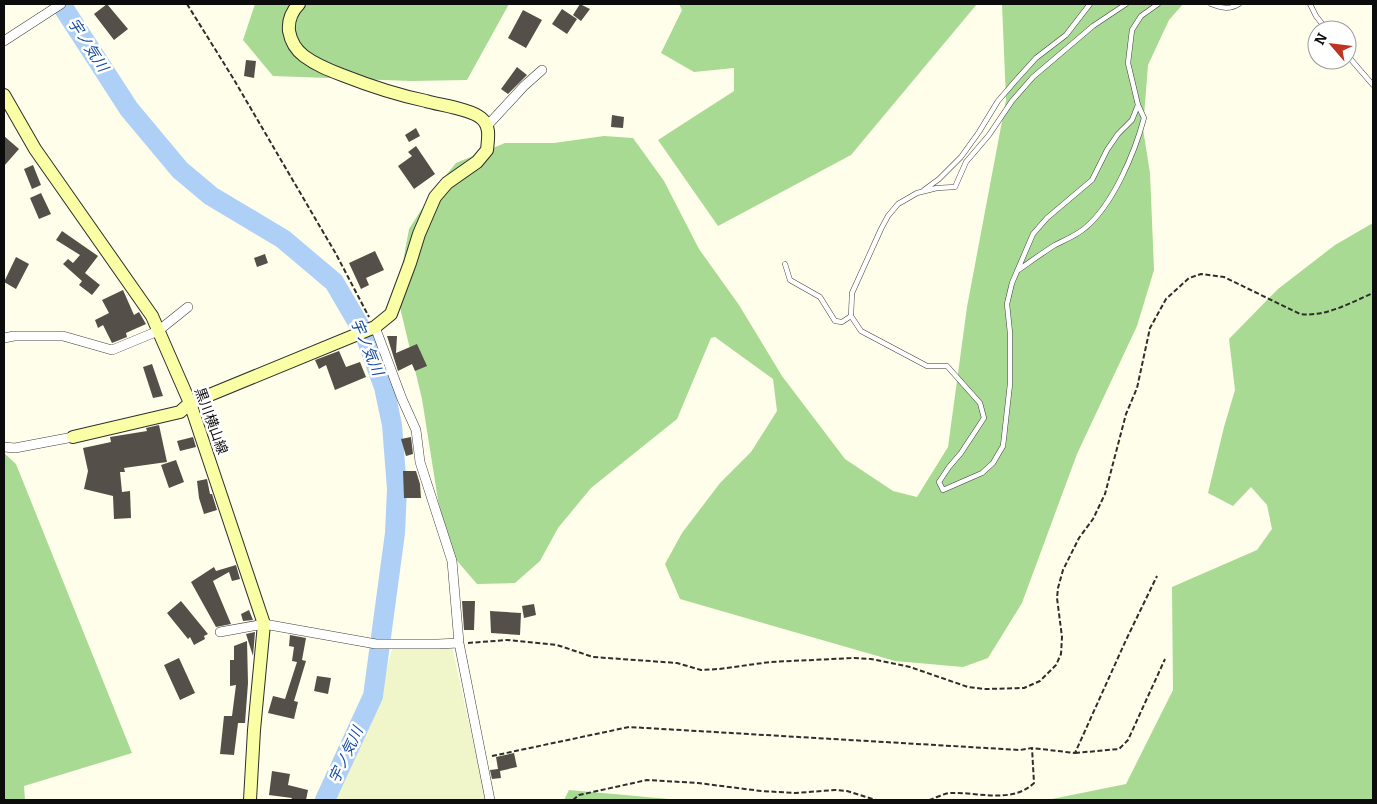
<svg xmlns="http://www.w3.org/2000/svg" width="1377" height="804" font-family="Bitter,'Noto Sans JP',serif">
	<rect width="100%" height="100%" fill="#fffeea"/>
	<path fill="#f1f5ca" d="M452,647L486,800H332L378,699L392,649Z"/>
	<path fill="#a8da93" d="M255,4H509L467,80L411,81L273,76L243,40Z
		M679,4H977L851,155L718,226L658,140L734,91V68L694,72L661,53L682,10Z
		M1002,4H1183L1169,20L1148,65L1143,129L1150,173L1154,270L1137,326L1077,454L1022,603L988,658L963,667L895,661L680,599L665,564L682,533L720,483L751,452L777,411L773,379L715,337L711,338L677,419L591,488L558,528L540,561L515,583L477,584L452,555L438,500L422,399L397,295L409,229L434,190L456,163L505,143H554L604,136L633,138L664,181L699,249L739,305L782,376L845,459L893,491L917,497L948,447L967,307L1006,100Z
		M1373,223V800H1047L1126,784L1173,690L1172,587L1257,550L1272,529L1267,505L1251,487L1233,506L1208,493L1224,427L1235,390L1229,339L1278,289L1335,245Z
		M4,453L16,464L132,753L24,786L25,800H4Z
		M569,790L680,800H564Z"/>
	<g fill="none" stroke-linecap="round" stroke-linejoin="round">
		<path stroke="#aed0f7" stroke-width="20" d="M61,4L129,109L180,170L211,196L283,239L334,282L365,335L384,387L392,425L397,489L395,533L373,696L325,800"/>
	</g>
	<path fill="#544f48" d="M107,4L128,29L114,40L94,14Z
		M580,4L590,9L581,21L573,15Z
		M562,9L577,19L567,34L552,24Z
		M523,10L542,20L526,48L508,38Z
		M246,60L256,61L254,78L244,76Z
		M517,67L527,75L508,94L501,89Z
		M612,115L624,117L623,128L611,127Z
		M416,128L420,136L409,142L405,135Z
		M4,136L19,149L4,166Z
		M416,146L435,174L414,189L398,166L412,156L408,152Z
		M33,165L41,185L32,189L24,169Z
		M41,193L51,214L39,219L30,198Z
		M62,231L98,256L85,273L100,285L92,295L79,285L82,281L63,264L68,259L73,263L80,255L56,240Z
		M375,251L384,270L366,278L369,285L361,289L349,263Z
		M265,254L268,263L257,267L254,258Z
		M16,257L29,264L16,289L4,282Z
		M123,290L134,315L139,312L146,324L126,333L127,337L112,343L103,325L98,328L95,320L109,313L102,300Z
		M387,336H397L396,353L417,344L427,366L415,371L412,364L398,371Z
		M339,351L346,367L360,362L366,377L335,390L326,365L319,369L315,360Z
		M152,364L163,396L153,398L143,367Z
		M159,425L167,462L124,468L125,472H120L122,492L130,491L131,518L114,519L113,496L84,489L88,471L83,448L111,442L110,437L147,431L146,428Z
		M193,437L196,447L180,451L177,441Z
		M411,437L413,454L406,456L401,439Z
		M176,460L184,482L169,488L161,465Z
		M403,471H416L420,484L421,498H404Z
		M207,479L210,494H212L217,510L204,514L199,498L197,481Z
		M236,565L240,579L232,581L229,572L213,581L231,624L216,627L191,582L214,567L216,571Z
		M181,601L208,634L204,636L205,639L194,645L190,637L188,639L167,613Z
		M462,601H475L474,630H464Z
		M534,604L536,615L524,618L522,606Z
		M249,610L253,620L243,621L241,614Z
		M490,611L521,613L520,635L491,633Z
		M255,632L253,656L246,634Z
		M290,635L306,638L302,660L306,661L294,701L298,702L294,719L268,713L273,696L285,699L297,662L292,661L294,647L289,646Z
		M247,641L248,683L245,723H238L234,755L220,754L224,716H232L236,685L230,686V660H234V646Z
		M179,658L195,693L180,700L164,665Z
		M317,676L331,678L328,694L314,691Z
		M514,753L517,767L500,771L501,778L492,779L490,770L498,769L496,757Z
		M272,771L290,774L288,785L308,790L306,800H291L292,798L269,795Z"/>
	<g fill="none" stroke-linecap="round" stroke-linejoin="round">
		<g stroke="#3f3f3f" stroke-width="5.5">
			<path id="lane" d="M1211,4C1221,8 1230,10 1239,4
				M1310,4L1316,16L1327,30
				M1347,55L1373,85
				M924,190L939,179L961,157L979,132L998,101L1017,79L1036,58L1066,35L1090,4
				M785,264L790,280L820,297L835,321L842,322L851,316L852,293L881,229L888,216L898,204L917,193L937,188L955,187L966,162L989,135L1012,101L1033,77L1093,26L1126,4
				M1017,271C1030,262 1042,253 1055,245C1065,240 1077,235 1085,228C1113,205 1135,152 1144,118L1138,105
				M851,316L861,331L927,366H947L980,403L984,418L961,453L949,467L939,482L943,490L982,473L993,463L1003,446L1010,384V333L1007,304L1012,283L1033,234L1047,218L1092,180L1107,150L1118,134L1132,120L1138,105L1128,63L1132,30L1141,16L1158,4"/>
		</g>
		<g stroke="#3f3f3f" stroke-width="10">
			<path id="street" d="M4,41L61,4
				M487,126L524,86L542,70
				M375,327L402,399L416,430L420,462L452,561L459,643L490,800
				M4,338L14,336H63L112,350L158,331L188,307
				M4,447L15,448L73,437
				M220,632L264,624L376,644H438L459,643"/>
		</g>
		<g stroke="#2e2e2e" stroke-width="14">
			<path id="secondary" d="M4,95L35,149L152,316L190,403L264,624L254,730L250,800
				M73,437L180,412L190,403L375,327L391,314L410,263L419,234L435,197L447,183L477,162L487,150C488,139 491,126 481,118C471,109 439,105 426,101C397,95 370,86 342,75C329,70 316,65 304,56C296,50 291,42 289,31C288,20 292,11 299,4"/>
		</g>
		<path stroke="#2e2e2e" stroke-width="2" stroke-dasharray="5 2.5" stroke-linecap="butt" d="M187,4L233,78L336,254L369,317
			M468,643L507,640L557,645L593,657L677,663L701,670L719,669L770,662L854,658L871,659L910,667L968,687L985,689L1024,688L1040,681L1056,665L1061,654L1062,637L1057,598L1058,588L1063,570L1079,538L1093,519L1105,494L1126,414L1137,388L1150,328L1166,299L1189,278L1201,274L1224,277L1300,314C1326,317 1350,303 1373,293
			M1075,753L1119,749L1128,740L1165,659
			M492,756L629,727L1020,750L1032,748L1075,753L1126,640L1157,576
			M573,800L579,795L647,780L698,783L761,791L795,793L835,790L847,791L876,800
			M929,800C936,798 944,793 951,793C979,792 1012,804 1034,783L1032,748"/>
		<use href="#lane" stroke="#fff" stroke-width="4.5"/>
		<use href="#street" stroke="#fff" stroke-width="9"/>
		<use href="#secondary" stroke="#faffa5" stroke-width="12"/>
	</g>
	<g text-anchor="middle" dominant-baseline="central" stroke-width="5" stroke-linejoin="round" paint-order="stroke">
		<g font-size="14" fill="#0c0c0c" stroke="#fff">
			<text transform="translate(211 421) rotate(70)">黒川横山線</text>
		</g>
		<g font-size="15" font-style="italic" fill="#144b9e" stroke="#fff">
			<text transform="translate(88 45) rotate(57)">宇ノ気川</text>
			<text transform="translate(367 347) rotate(67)">宇ノ気川</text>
			<text transform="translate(346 755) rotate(-65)">宇ノ気川</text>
		</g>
	</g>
	<rect width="1377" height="804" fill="none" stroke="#0c0c0c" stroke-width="10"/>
	<g transform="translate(1332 45) rotate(298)"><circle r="24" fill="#ffffff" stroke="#9e9e9e"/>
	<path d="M0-4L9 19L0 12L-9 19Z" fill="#bd3422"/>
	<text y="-8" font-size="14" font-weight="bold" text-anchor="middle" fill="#0c0c0c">N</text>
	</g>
</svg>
